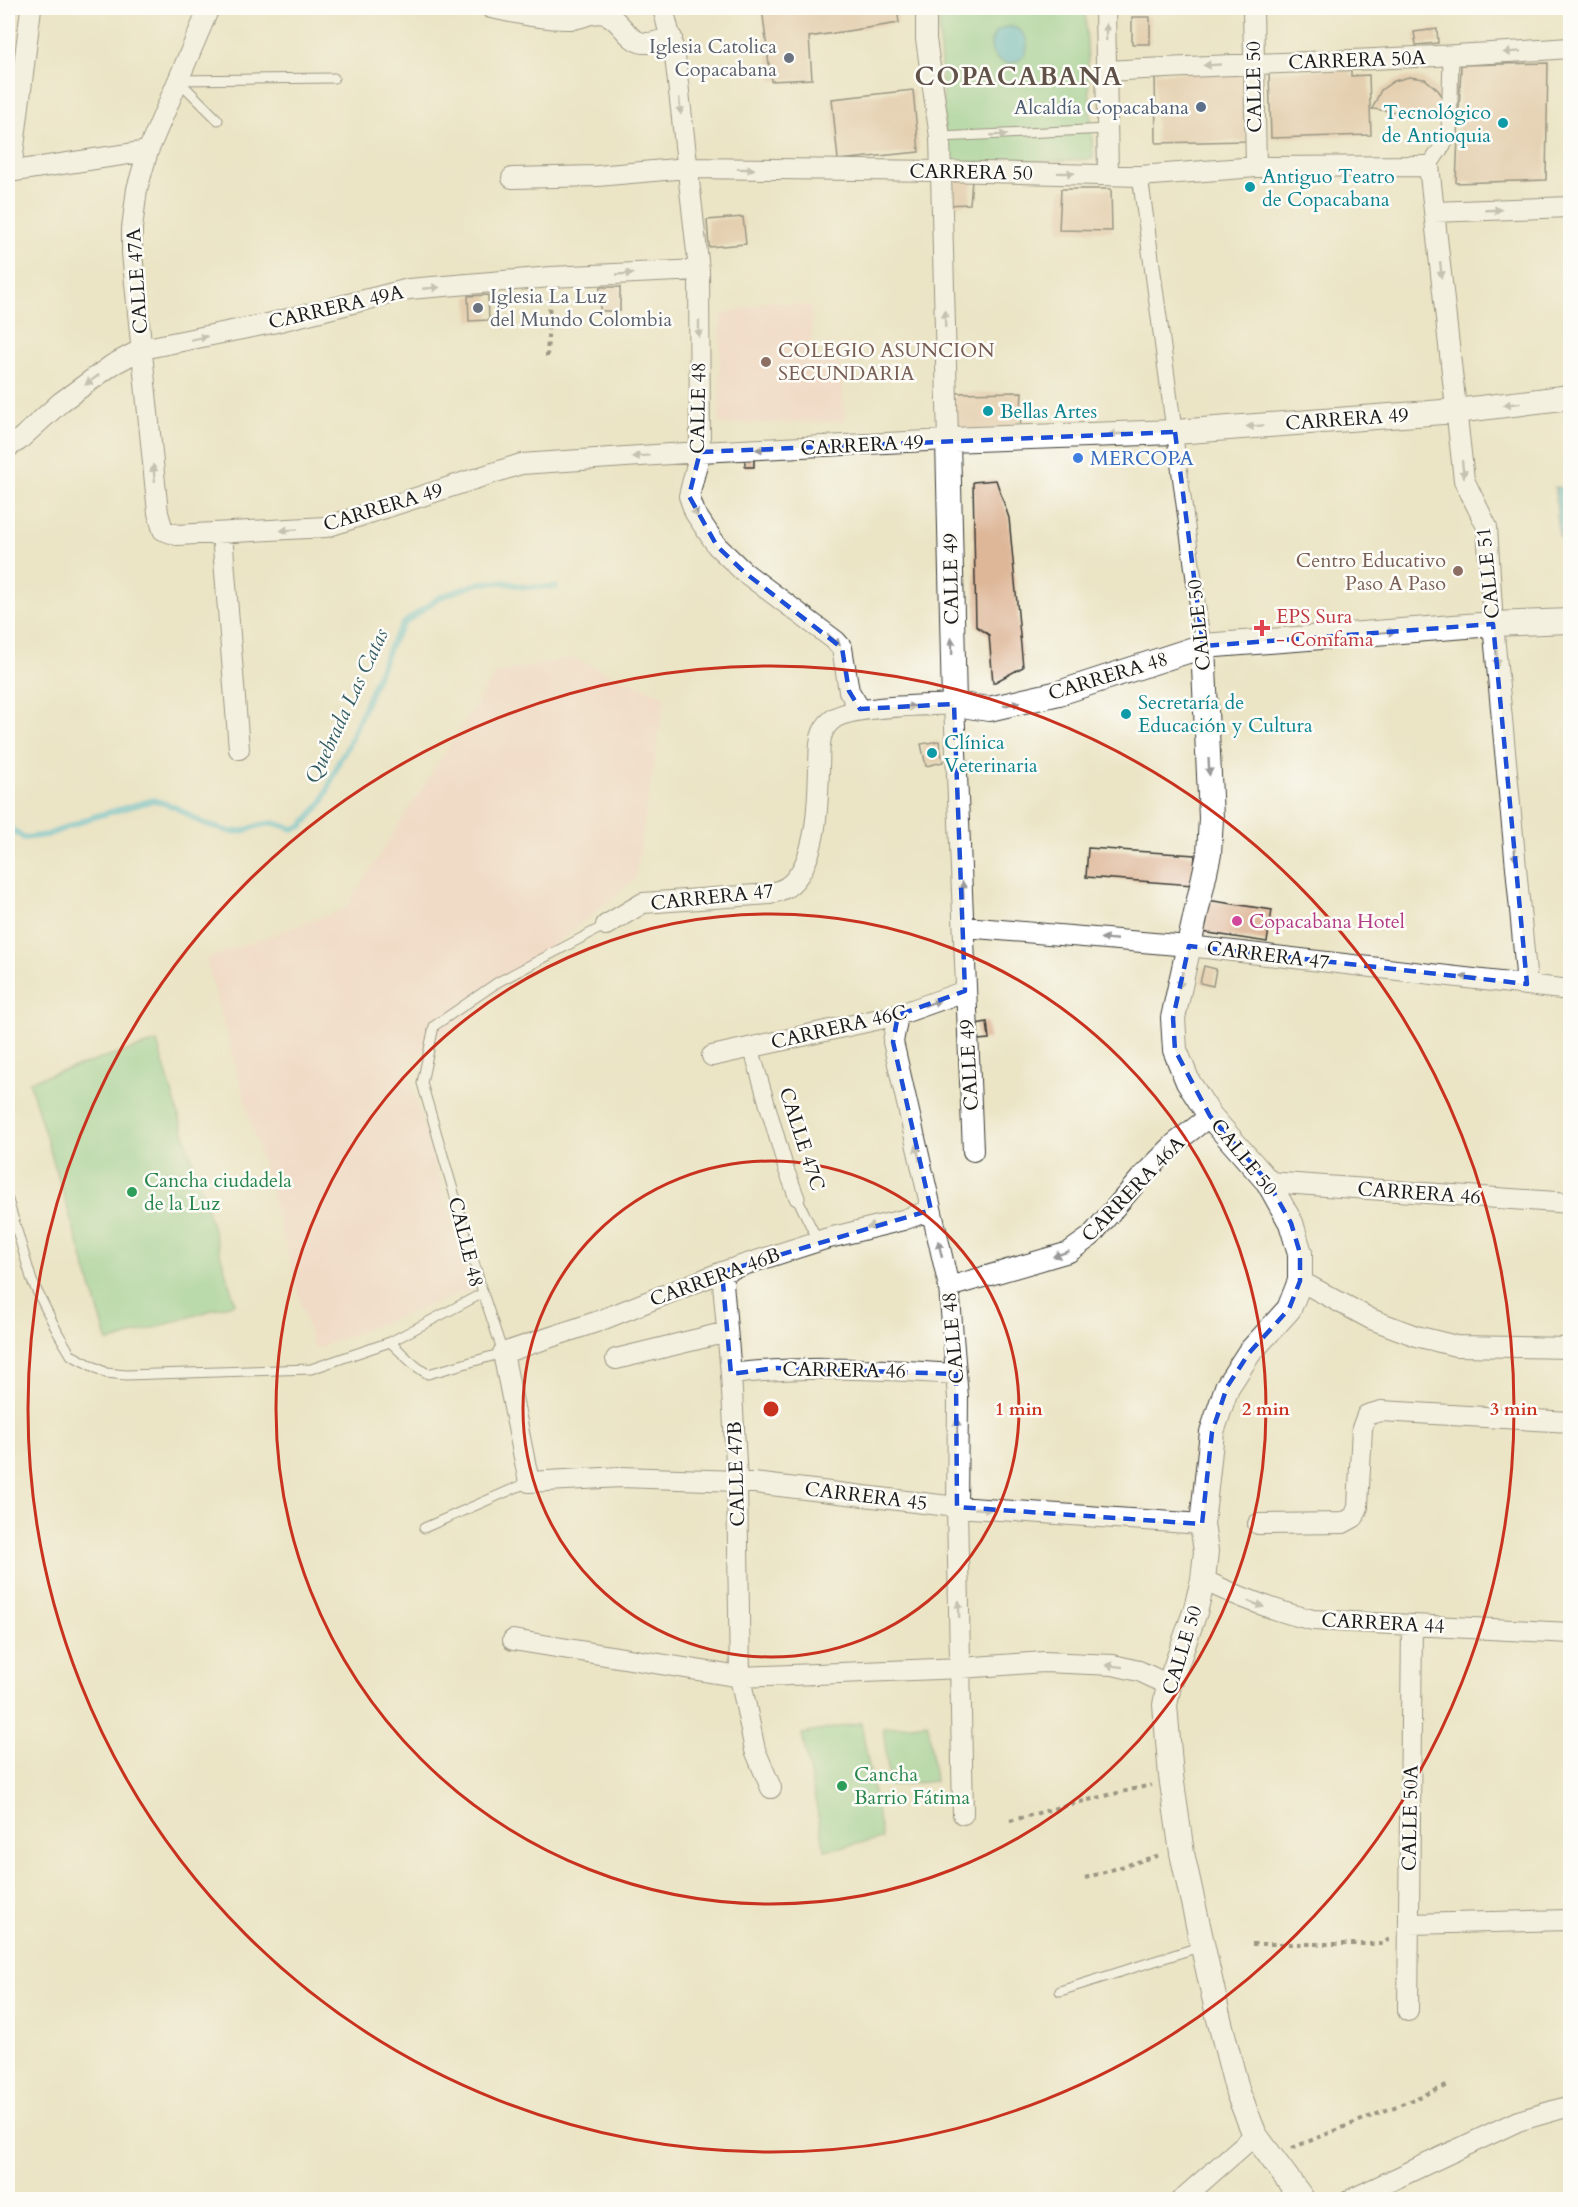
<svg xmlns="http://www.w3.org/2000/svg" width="1578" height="2207" font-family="Cardo,serif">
	<rect width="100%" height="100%" fill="#fdfcf7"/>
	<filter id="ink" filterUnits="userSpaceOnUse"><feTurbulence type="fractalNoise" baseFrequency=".0167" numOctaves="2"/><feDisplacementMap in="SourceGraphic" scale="12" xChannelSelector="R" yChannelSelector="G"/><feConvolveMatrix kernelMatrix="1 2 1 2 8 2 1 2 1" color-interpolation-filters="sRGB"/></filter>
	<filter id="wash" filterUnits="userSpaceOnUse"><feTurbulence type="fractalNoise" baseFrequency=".008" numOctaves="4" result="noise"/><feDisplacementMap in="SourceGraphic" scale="24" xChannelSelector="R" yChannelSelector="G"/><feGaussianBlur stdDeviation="1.35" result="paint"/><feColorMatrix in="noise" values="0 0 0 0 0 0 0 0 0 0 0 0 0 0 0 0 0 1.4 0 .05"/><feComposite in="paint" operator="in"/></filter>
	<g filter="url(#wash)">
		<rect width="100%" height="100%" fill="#ebe4c5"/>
		<path fill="#f7d0c9" d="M770,301L811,306L812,363L840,361L845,421L719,424L721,315Z
			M572,658L665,696L635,879L406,1066L472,1289L314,1349L206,959L345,909L496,673Z"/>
		<path fill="#82cf8d" stroke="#4f7654" stroke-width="1.5" d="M938,8H1085L1093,159L946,166Z
			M157,1042L235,1303L108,1342L29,1081Z
			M861,1723L882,1839L825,1850L802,1734Z
			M928,1723L935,1781L890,1786L883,1728Z"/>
		<path fill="#53bbd1" stroke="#386c76" stroke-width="1.5" d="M991 45a18 18 0 1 1 36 0a18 18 0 1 1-36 0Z
			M1555,487L1570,489V540L1559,537Z"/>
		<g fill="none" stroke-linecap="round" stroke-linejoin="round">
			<path stroke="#53bbd1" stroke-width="6" d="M8,827L24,838L47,835L93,817L154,800L175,807L202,823L231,832L243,831L260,825L274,823L293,829L302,826L323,801L340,759L347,748L390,646L403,624L415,615L440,597L480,583L503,582L525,587H556"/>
		</g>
		<g id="blocks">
			<path fill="#deb799" d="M762,8H897L899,23L809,37L812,79L771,81Z
				M1132,17H1150V44H1132Z
				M1437,29L1438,43L1416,45L1414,32Z
				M1548,63L1546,180L1456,183L1461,65Z
				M1351,69V76L1369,75L1371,135L1271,138L1269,72Z
				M1245,70L1246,141L1156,143L1155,73Z
				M1409,77L1425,79L1438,90L1447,103V118L1372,109L1381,90L1394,81Z
				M913,90L919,152L838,160L832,99Z
				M947,180H972L970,204L946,205Z
				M1061,189H1111L1112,231L1059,230Z
				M743,217L746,244L709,247L707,220Z
				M600,287H620V311H600Z
				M488,295L489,320L469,321L468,296Z
				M1022,392L1020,433L953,430L955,393Z
				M745,458H754V467H745Z
				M996,480L1009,518L1023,667L993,683L989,635L976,626L973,482Z
				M939,741L943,762L926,766L921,744Z
				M1088,848L1195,855L1193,885L1086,877Z
				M1207,900L1272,910L1267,942L1202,932Z
				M1204,966L1216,969L1213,986L1200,983Z
				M987,1022L989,1039L978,1040L976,1024Z"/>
		</g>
	</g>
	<g filter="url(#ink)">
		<use href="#blocks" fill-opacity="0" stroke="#3b3a35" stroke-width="1.5"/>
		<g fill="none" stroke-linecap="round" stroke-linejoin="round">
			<g stroke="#3b3a35" stroke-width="11">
				<path id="service" d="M218,120L178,80L334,78
					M940,137L1107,129
					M797,1198L818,1241
					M8,1200L32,1281L58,1333L71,1355L106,1373L126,1375L311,1369L390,1342L483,1293L422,1083L434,1026L498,982L606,925
					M390,1342C403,1353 412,1366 428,1374L503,1353L483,1293
					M424,1528L529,1482
					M1060,1991L1202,1946"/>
			</g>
			<g stroke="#3b3a35" stroke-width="17">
				<path id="pedestrian" d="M1429,166L1449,136L1451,56
					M1140,176L1203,646
					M751,1048L786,1169L797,1198"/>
			</g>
			<g stroke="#3b3a35" stroke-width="22">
				<path id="minor" d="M209,8L148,151L137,189L132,228V253L158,513L163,530L177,535L326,527L521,464L700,452L948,440L940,137L926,39V8
					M491,8C517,13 544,20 571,19C582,19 595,9 607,15C622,21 627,41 644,43C652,44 664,39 672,38
					M663,8L675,56L699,270L700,452L689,496L695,513L717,546L744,572L836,641L842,648L849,691L860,709
					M1105,8L1108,174
					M1253,8L1256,167
					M1106,71C1261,63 1416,59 1570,48
					M11,171L31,8
					M8,172L148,151
					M512,178L597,176L687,168L941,171L1140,176L1256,167L1429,166L1464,480L1487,527L1493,624L1527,984
					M1434,212L1570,207
					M8,447L18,441L61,402L112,365L142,349L272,323L409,289L551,277L699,270
					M222,534L239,749
					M606,925L643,903L770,894C775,892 782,890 787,887C818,865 818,801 819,767C820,750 817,732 832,720C849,705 929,706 954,704L973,1151
					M965,927L1189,946L1570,990
					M898,1015L893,1042L949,1287L958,1398L957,1507L963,1814
					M712,1056L898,1015L965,991
					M1268,1182L1570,1203
					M931,1210L903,1220L825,1239L722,1272L599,1321L503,1353L529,1482L621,1477L737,1481L957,1507L1202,1524
					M722,1272L731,1374L737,1481L740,1677L755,1750L771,1788
					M1300,1281L1371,1319L1416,1336L1456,1346L1570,1348
					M949,1287L1069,1252L1090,1237L1143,1175L1175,1143L1210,1116
					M616,1359L727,1332
					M731,1374C806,1365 881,1369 956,1374
					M1258,1524L1343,1523L1354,1517L1358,1507L1362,1428L1367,1415L1381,1411L1570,1422
					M1203,1580C1239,1597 1273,1611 1313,1620L1570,1633
					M513,1640L740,1677L961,1668L1044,1662L1113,1665L1139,1671L1169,1685
					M1409,1924L1570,1920
					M1408,2011L1412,1625
					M1181,2200L1255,2135
					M1350,2200L1518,2121L1570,2106"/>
			</g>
			<g stroke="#3b3a35" stroke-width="26">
				<path id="tertiary" d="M1570,397L1456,411L1175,432L948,440L954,704L989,709L1059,693L1203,646L1493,624L1570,621
					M1203,646L1211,818L1209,854L1173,1018L1175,1050L1188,1082L1210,1116L1268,1182L1291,1223L1300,1253V1281L1289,1309L1249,1353L1227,1387L1212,1432L1202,1524L1206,1551L1203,1580L1195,1612L1169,1685L1165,1705L1171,1776L1182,1853L1218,2015L1238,2093L1255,2135L1303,2200"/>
			</g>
			<path stroke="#3b3a35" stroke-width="4" stroke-dasharray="4.5 4.5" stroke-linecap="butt" d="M547,357L550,296
				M1010,1821L1063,1806L1151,1785
				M1085,1878L1160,1855
				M1252,1944H1383L1389,1939
				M1292,2148L1449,2085"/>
			<use href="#service" stroke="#fff" stroke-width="9"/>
			<use href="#pedestrian" stroke="#fff" stroke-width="15"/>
			<use href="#minor" stroke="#fff" stroke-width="20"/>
			<use href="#tertiary" stroke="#fff" stroke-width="24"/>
		</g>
		<defs><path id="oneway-solid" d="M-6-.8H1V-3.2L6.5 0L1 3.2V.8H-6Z" transform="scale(1.5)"/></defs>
		<g fill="#999">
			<use href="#oneway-solid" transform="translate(1106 32) rotate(-91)"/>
			<use href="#oneway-solid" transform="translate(1512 52) rotate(176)"/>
			<use href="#oneway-solid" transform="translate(1212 65) rotate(177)"/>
			<use href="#oneway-solid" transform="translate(680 106) rotate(84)"/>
			<use href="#oneway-solid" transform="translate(999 135) rotate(-3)"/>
			<use href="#oneway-solid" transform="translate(746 169) rotate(1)"/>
			<use href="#oneway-solid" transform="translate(1066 173) rotate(1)"/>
			<use href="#oneway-solid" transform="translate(1493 210) rotate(-2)"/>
			<use href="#oneway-solid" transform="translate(1441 270) rotate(84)"/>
			<use href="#oneway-solid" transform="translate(625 274) rotate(-3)"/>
			<use href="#oneway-solid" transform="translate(431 288) rotate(-5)"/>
			<use href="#oneway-solid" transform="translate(945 319) rotate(-92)"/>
			<use href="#oneway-solid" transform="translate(699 329) rotate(90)"/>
			<use href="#oneway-solid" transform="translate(199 338) rotate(-12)"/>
			<use href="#oneway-solid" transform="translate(92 380) rotate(144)"/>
			<use href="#oneway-solid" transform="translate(1512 404) rotate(173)"/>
			<use href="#oneway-solid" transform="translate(1255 426) rotate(176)"/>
			<use href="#oneway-solid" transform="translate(1117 434) rotate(178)"/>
			<use href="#oneway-solid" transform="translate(764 449) rotate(177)"/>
			<use href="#oneway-solid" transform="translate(641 456) rotate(176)"/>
			<use href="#oneway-solid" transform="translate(1463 469) rotate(83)"/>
			<use href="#oneway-solid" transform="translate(154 473) rotate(-96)"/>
			<use href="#oneway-solid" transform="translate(694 509) rotate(67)"/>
			<use href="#oneway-solid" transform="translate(289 530) rotate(176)"/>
			<use href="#oneway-solid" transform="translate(1387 632) rotate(-4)"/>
			<use href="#oneway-solid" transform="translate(834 640) rotate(42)"/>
			<use href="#oneway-solid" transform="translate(952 646) rotate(-91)"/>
			<use href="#oneway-solid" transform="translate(1497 658) rotate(85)"/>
			<use href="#oneway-solid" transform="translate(1012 704) rotate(-13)"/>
			<use href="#oneway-solid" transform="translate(907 707) rotate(-3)"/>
			<use href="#oneway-solid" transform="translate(1209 767) rotate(87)"/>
			<use href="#oneway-solid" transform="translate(1515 853) rotate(85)"/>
			<use href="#oneway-solid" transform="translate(963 890) rotate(-93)"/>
			<use href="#oneway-solid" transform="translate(1109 939) rotate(-175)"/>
			<use href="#oneway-solid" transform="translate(1469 978) rotate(-173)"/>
			<use href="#oneway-solid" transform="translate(1181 980) rotate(102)"/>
			<use href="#oneway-solid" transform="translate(932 1003) rotate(-20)"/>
			<use href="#oneway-solid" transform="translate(918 1153) rotate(-102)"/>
			<use href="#oneway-solid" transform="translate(875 1226) rotate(167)"/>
			<use href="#oneway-solid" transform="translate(940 1249) rotate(-104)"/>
			<use href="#oneway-solid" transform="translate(1061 1254) rotate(162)"/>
			<use href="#oneway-solid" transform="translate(957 1427) rotate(-90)"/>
			<use href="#oneway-solid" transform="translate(983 1509) rotate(4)"/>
			<use href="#oneway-solid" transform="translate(1256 1604) rotate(21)"/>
			<use href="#oneway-solid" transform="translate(959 1609) rotate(-91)"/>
			<use href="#oneway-solid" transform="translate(1114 1666) rotate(-173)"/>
		</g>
	</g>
	<path d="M0 0H1578V2207H0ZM1175,432L1203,646L1493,624L1527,984L1189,946L1173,1018L1175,1050L1210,1116L1268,1182L1291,1223L1300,1253V1281L1289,1309L1249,1353L1227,1387L1212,1432L1202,1524L957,1507L956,1374L776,1368L731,1374L722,1272L931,1210L893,1042L898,1015L965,991L954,704L860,709L849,691L842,648L744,572L717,546L689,496L700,452Z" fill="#ebe4c5" fill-opacity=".55" fill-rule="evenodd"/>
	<path fill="none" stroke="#1d4ed8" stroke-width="4.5" stroke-dasharray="12 8" stroke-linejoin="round" d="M1175,432L1203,646L1493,624L1527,984L1189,946L1173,1018L1175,1050L1210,1116L1268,1182L1291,1223L1300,1253V1281L1289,1309L1249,1353L1227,1387L1212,1432L1202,1524L957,1507L956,1374L776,1368L731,1374L722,1272L931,1210L893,1042L898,1015L965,991L954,704L860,709L849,691L842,648L744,572L717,546L689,496L700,452Z"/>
	<g fill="none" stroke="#c8321e" stroke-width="3">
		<circle cx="771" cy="1409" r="248"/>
		<circle cx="771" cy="1409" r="495"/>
		<circle cx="771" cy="1409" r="743"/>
	</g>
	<g fill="#6b7280" stroke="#fdfcf7" stroke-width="2">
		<circle cx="789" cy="58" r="6"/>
		<circle cx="478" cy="308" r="6"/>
	</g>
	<circle fill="#5c6f8a" stroke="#fdfcf7" stroke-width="2" cx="1201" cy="107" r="6"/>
	<g fill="#0f9aa8" stroke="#fdfcf7" stroke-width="2">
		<circle cx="1503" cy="123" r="6"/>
		<circle cx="1250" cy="187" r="6"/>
		<circle cx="988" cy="411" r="6"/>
		<circle cx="1126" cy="714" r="6"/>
		<circle cx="932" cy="753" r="6"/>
	</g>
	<g fill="#8d6e63" stroke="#fdfcf7" stroke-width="2">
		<circle cx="766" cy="362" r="6"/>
		<circle cx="1458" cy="571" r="6"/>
	</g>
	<circle fill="#3f7fe0" stroke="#fdfcf7" stroke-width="2" cx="1078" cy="458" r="6"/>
	<path fill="#e0444e" stroke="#fdfcf7" stroke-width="2" d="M1259 619h6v6h6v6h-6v6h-6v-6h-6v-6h6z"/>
	<circle fill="#d1479c" stroke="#fdfcf7" stroke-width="2" cx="1237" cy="921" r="6"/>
	<g fill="#2e9e5b" stroke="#fdfcf7" stroke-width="2">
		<circle cx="132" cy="1192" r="6"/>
		<circle cx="842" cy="1786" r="6"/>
	</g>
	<g text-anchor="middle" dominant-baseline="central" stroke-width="5" stroke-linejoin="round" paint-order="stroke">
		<g font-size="20" fill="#5b616d" stroke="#fdfcf7" text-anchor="end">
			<text x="777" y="46">Iglesia Catolica<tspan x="777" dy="23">Copacabana</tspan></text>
			<text x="490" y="296" text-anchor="start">Iglesia La Luz<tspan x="490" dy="23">del Mundo Colombia</tspan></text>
		</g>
		<g font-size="20" fill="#1c1c1c" stroke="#fdfcf7">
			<text transform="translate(1357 60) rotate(-2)">CARRERA 50A</text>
			<text transform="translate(1254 87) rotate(-91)">CALLE 50</text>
			<text transform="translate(971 172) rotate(1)">CARRERA 50</text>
			<text transform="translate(137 281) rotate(-94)">CALLE 47A</text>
			<text transform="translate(336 307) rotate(-13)">CARRERA 49A</text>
			<text transform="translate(698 408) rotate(-89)">CALLE 48</text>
			<text transform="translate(1347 419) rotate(-4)">CARRERA 49</text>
			<text transform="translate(862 445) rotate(-3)">CARRERA 49</text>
			<text transform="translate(383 507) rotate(-17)">CARRERA 49</text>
			<text transform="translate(1488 573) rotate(-96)">CALLE 51</text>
			<text transform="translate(951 579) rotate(-91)">CALLE 49</text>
			<text transform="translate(1199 625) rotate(-96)">CALLE 50</text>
			<text transform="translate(1108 676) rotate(-17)">CARRERA 48</text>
			<text transform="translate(712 897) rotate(-6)">CARRERA 47</text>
			<text transform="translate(1268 955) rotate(7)">CARRERA 47</text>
			<text transform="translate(839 1027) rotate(-13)">CARRERA 46C</text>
			<text transform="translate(969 1065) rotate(-93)">CALLE 49</text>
			<text transform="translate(802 1139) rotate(72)">CALLE 47C</text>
			<text transform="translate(1244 1157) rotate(51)">CALLE 50</text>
			<text transform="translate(1133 1189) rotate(-46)">CARRERA 46A</text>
			<text transform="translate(1419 1193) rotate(4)">CARRERA 46</text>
			<text transform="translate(466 1242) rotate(76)">CALLE 48</text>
			<text transform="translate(715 1277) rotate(-20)">CARRERA 46B</text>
			<text transform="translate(953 1338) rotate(-95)">CALLE 48</text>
			<text transform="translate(844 1370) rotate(1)">CARRERA 46</text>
			<text transform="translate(736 1474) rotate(-92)">CALLE 47B</text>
			<text transform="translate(866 1496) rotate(7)">CARRERA 45</text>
			<text transform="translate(1383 1623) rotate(3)">CARRERA 44</text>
			<text transform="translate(1182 1650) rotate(-73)">CALLE 50</text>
			<text transform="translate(1410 1818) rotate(-89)">CALLE 50A</text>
		</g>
		<g font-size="20" fill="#4e5e75" stroke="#fdfcf7" text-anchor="end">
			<text x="1189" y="107">Alcaldía Copacabana</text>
		</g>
		<g font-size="20" fill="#0d838f" stroke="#fdfcf7" text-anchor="start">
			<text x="1491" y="112" text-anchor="end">Tecnológico<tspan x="1491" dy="23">de Antioquia</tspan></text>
			<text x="1262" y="176">Antiguo Teatro<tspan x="1262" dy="23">de Copacabana</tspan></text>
			<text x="1000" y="411">Bellas Artes</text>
			<text x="1138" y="702">Secretaría de<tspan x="1138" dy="23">Educación y Cultura</tspan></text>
			<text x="944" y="742">Clínica<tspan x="944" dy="23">Veterinaria</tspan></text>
		</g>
		<g font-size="20" fill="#785e54" stroke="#fdfcf7" text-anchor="start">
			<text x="778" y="350">COLEGIO ASUNCION<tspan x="778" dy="23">SECUNDARIA</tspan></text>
			<text x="1446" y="560" text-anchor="end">Centro Educativo<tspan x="1446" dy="23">Paso A Paso</tspan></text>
		</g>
		<g font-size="20" fill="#366cbe" stroke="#fdfcf7" text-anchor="start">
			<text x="1090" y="458">MERCOPA</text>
		</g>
		<g font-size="20" fill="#be3a42" stroke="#fdfcf7" text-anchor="start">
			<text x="1276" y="616">EPS Sura<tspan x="1276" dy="23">- Comfama</tspan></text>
		</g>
		<g font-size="20" fill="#b23c85" stroke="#fdfcf7" text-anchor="start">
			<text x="1249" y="921">Copacabana Hotel</text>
		</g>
		<g font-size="20" fill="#27864d" stroke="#fdfcf7" text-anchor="start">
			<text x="144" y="1180">Cancha ciudadela<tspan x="144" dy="23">de la Luz</tspan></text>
			<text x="854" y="1774">Cancha<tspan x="854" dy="23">Barrio Fátima</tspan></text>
		</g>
		<g font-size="21" font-style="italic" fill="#325c64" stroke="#fdfcf7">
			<text transform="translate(347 706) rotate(-65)">Quebrada Las Catas</text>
		</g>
		<g font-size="26" font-weight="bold" letter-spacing="1.5" fill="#605248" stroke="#fdfcf7">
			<text x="1019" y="76">COPACABANA</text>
		</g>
	</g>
	<circle cx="771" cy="1409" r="9" fill="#c8321e" stroke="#fdfcf7" stroke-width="3"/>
	<g font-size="18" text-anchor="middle" font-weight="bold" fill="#c8321e" stroke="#fdfcf7" stroke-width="5" stroke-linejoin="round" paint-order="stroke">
		<text x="1019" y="1415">1 min</text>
		<text x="1266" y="1415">2 min</text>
		<text x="1514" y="1415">3 min</text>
	</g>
	<rect width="1578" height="2207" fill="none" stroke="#fdfcf7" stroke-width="30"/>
</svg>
